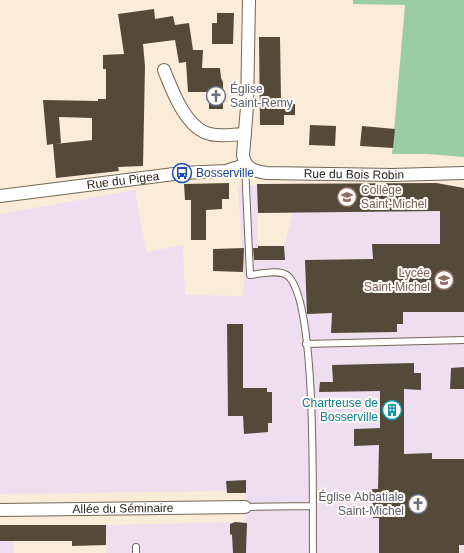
<svg xmlns="http://www.w3.org/2000/svg" width="464" height="553" font-family="Helvetica,sans-serif">
	<rect width="100%" height="100%" fill="#faecd8"/>
	<path fill="#efdef0" d="M440,183L464,188V553H107L106,525L245,522V493L226,491L0,494V214L135,190L146,252L183,245L185,295L243,296L244,279L238,186L257,185L258,259H284V246L293,213V184Z
		M0,525H12L14,553H0Z"/>
	<path fill="#9acca5" d="M353,0H464V157L427,154H392L405,5L353,4Z"/>
	<path fill="#554a3a" fill-rule="evenodd" d="M154,9L155,19L173,16L175,25L189,23L193,50H203L202,68H220L221,78L223,82V109H209V92H188L186,62L179,63L175,40L143,44L145,66L143,166L118,167L119,171L56,178L53,144L47,145L43,100L98,101V99H106V69H103V55L124,54L118,14ZM59,117L92,118V140L55,144L61,143Z
		M217,13H234L233,44H212V23H217Z
		M259,37H280L281,98H287L288,104H295V115H284V125H260Z
		M310,125L336,126L335,146L309,145Z
		M362,126L395,129L393,148L360,146Z
		M229,183V199H222V209L206,210V240H191V200H185L184,184Z
		M436,183L464,188V312H403V324H397V332L331,333L332,313L307,314L305,260L373,259L372,244H440V211L258,213L257,184Z
		M258,246H284L285,260H254L253,248H258Z
		M244,248L243,272L213,271V249Z
		M227,324H243V388H267V392H272V423H268V432L244,434L243,416H228Z
		M414,363V373H421V390L404,389V454L432,453V459H464V545H459V553H379V518H373L372,489H378L379,445L354,446V429L380,428V391L319,392L320,382H333L332,365Z
		M464,367V389H450L451,368Z
		M246,480V493H227L226,481Z
		M235,522L247,523L246,553H233L232,535L230,534V524Z
		M0,525H106V545L72,546V541H0Z"/>
	<g fill="none" stroke-linecap="round" stroke-linejoin="round">
		<g stroke="#726755" stroke-width="8">
			<path id="service" d="M245,165L250,275C260,274 280,269 288,276C318,303 312,506 313,553
				M306,344L464,340
				M245,507L312,506
				M136,547V553"/>
		</g>
		<g stroke="#726755" stroke-width="14">
			<g id="minor">
				<path id="s1" d="M249,0L247,107L243,155C245,169 254,171 267,173L392,175L464,173"/>
				<path d="M164,70C172,90 186,129 210,134C221,137 234,134 245,134"/>
				<path id="s2" d="M0,196L182,173L226,171L245,165"/>
				<path id="s3" d="M0,510L245,507"/>
			</g>
		</g>
		<use href="#service" stroke="#fff" stroke-width="6"/>
		<use href="#minor" stroke="#fff" stroke-width="12"/>
	</g>
	<defs>
		<g id="church-ring" transform="scale(1)"><circle r="9.5" fill="#fefbf7" stroke="#6b7280" stroke-width="1.5"/><path d="M-1.2-6h2.4v3.5h3.3v2.4h-3.3V6h-2.4V-.1h-3.3v-2.4h3.3Z" fill="#6b7280"/></g>
		<g id="bus-ring" transform="scale(1)"><circle r="9.5" fill="#fefbf7" stroke="#1a4fb4" stroke-width="1.5"/><path d="M-5-6H5V4H4V6H2V4H-2V6H-4V4H-5ZM-3.5-4V0h7V-4ZM-3.5 1.2v1.5H-2V1.2ZM2 1.2v1.5H3.5V1.2Z" fill="#1a4fb4"/></g>
		<g id="school-ring" transform="scale(1)"><circle r="9.5" fill="#fefbf7" stroke="#8d6e63" stroke-width="1.5"/><path d="M0-5L7-2L0 1L-7-2ZM-4 1L0 2.5L4 1V4Q0 6-4 4Z" fill="#8d6e63"/></g>
		<g id="building-ring" transform="scale(1)"><circle r="9.5" fill="#fefbf7" stroke="#0f9aa8" stroke-width="1.5"/><path d="M-4-6H4V6H1V3H-1V6H-4ZM-2.5-4.3h1.7v1.8h-1.7ZM.8-4.3h1.7v1.8H.8ZM-2.5-1h1.7V.8h-1.7ZM.8-1h1.7V.8H.8Z" fill="#0f9aa8"/></g>
	</defs>
	<g fill-rule="evenodd">
		<use href="#church-ring" x="216" y="96"/>
		<use href="#bus-ring" x="182" y="173"/>
		<use href="#school-ring" x="347" y="197"/>
		<use href="#school-ring" x="444" y="280"/>
		<use href="#building-ring" x="392" y="410"/>
		<use href="#church-ring" x="418" y="504"/>
	</g>
	<g text-anchor="middle" dominant-baseline="central" stroke-width="4" stroke-linejoin="round" paint-order="stroke">
		<g font-size="12" fill="#5b616d" stroke="#fefbf7" text-anchor="start">
			<text x="230" y="89">Église<tspan x="230" dy="14">Saint-Remy</tspan></text>
			<text x="404" y="497" text-anchor="end">Église Abbatiale<tspan x="404" dy="14">Saint-Michel</tspan></text>
		</g>
		<g font-size="12" fill="#164399" stroke="#fefbf7" text-anchor="start">
			<text x="196" y="173">Bosserville</text>
		</g>
		<g font-size="12" fill="#29241d" stroke="#fefbf7">
			<text stroke="none"><textPath href="#s1" startOffset="275">Rue du Bois Robin</textPath></text>
			<text stroke="none"><textPath href="#s2" startOffset="124">Rue du Pigea</textPath></text>
			<text stroke="none"><textPath href="#s3" startOffset="123">Allée du Séminaire</textPath></text>
		</g>
		<g font-size="12" fill="#785e54" stroke="#fefbf7" text-anchor="start">
			<text x="361" y="190">Collège<tspan x="361" dy="14">Saint-Michel</tspan></text>
			<text x="430" y="273" text-anchor="end">Lycée<tspan x="430" dy="14">Saint-Michel</tspan></text>
		</g>
		<g font-size="12" fill="#0d838f" stroke="#fefbf7" text-anchor="end">
			<text x="378" y="403">Chartreuse de<tspan x="378" dy="14">Bosserville</tspan></text>
		</g>
	</g>
</svg>
